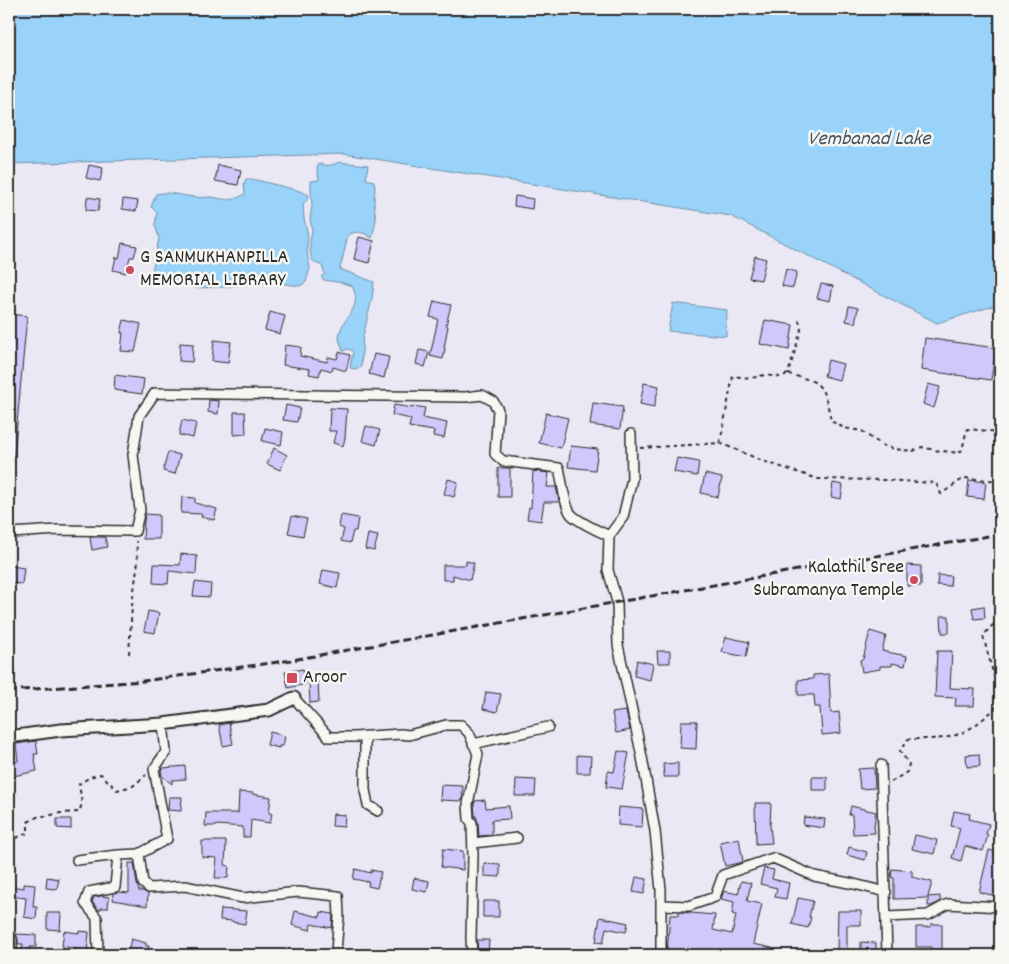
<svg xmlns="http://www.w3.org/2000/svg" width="1009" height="964" font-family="Dekko,sans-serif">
	<rect width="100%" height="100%" fill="#ebe8f5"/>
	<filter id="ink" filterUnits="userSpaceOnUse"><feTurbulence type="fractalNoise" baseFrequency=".02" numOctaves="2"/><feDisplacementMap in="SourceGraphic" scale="10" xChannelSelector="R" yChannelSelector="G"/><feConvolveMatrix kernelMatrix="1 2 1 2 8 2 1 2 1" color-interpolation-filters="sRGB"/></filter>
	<g filter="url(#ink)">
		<path fill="#99d3f9" stroke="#6d90a7" d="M9,9H1000V304L937,323L731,216L344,154L9,164Z
			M339,162L368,165L366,179L374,181L375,188L374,203L376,220L372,238C363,232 358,230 348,235L340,269L374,282L372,299L363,336L361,367L355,369L350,368L353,351L348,349L343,351C342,347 340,343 339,339C338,319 365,310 352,286L343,283L324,280L321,277L325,274L322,266L316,263L312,260L310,251V242L312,230L310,219L312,206L311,191V181L319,180L317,168L319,164C327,166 332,166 339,162Z
			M246,179H252L297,190L309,195L307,200L303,204L304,219L308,235L307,251L310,268L306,282L300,286L279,283H258L224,287L195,288L181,280L168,278L158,280L152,272L159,238L155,225L157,212L151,207L156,194C169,191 182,196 195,197C200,198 206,197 211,197C227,199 230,203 245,194L244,183Z
			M673,303L727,310L726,336L668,331Z"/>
		<path fill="#d0c8fb" stroke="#2b2b2b" d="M89,165L103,168L100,181L86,178Z
			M218,165L241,170L238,185L215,181Z
			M515,196L533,199L532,209L514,206Z
			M87,197L100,199L98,211L86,210Z
			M123,199L138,201L136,211L122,209Z
			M359,237L374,241L369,263L354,259Z
			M122,243L137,246L134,257H130L126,273L113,270L116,257L119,258Z
			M755,256L766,259L761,280L749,278Z
			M786,269L797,272L793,288L782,286Z
			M821,284L833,286L830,301L817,298Z
			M434,301L451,305L446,325L448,326L444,348H445L443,359L430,356L438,319L430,317Z
			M849,306L858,308L855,323L846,321Z
			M270,312L285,316L280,334L265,330Z
			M9,314L27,316L14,456H9Z
			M124,320L141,324L135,352L121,351L123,333H121Z
			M765,320L793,325L789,350L760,344Z
			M925,338L996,348L991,380L921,370Z
			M214,340L231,342L228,363L212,361Z
			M180,343L193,344L192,362L179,361Z
			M285,345L301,347L300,356L327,362L328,357L337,359L339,352L350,355L346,371L333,367L332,371L321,368L319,376L309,374L310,369L283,365Z
			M419,350L429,352L425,367L416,364Z
			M374,354L389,357L384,378L369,374Z
			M828,360L843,364L839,380L824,376Z
			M115,375L144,379L142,394L114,390Z
			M644,383L659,386L654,407L640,404Z
			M928,384L940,387L934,408L923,404Z
			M209,400L219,401L218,414L208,412Z
			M593,403L623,407L620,429L590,425Z
			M286,405L300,408L297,422L283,420Z
			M394,405L413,408V406L425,408L423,418L447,423L444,438L433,436L434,431L409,427L411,419L392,415Z
			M330,408L347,409L345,438L343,446L333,443L336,431H329Z
			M234,412H245L246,434L234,435Z
			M546,413L568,418L561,448L539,443Z
			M182,420L196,423L193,438L179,435Z
			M366,426L380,430L376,445L362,441Z
			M265,428L283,432L281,445L262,441Z
			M571,446L598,449L595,470L568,467Z
			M274,448L287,455L280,470L267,464Z
			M168,452L180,455L175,474L163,471Z
			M677,458L699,462L697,476L674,472Z
			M498,468H510V497H498Z
			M533,471L549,473L547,487H556L559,501V502H544L541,521L527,519L529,507L531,508Z
			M705,474L722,478L718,497L701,493Z
			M448,479L458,482L454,497L444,494Z
			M969,480L986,482L984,499L967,497Z
			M833,483L843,485L841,499L831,497Z
			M182,497L195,498V503L217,509L214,520L201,517L202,514L181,513Z
			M145,514L159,515V539H143L144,521Z
			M341,515L358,518L356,531H353L350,543L341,541L344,529L339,527Z
			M292,516L307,519L303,536L288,533Z
			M368,534L378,536L374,551L365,549Z
			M94,537H105L107,547L92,550L90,538Z
			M181,554L197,556L196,574L169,571L168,584L153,583L154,564L180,565Z
			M466,561L474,563L470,580L453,575V580H443V565H466Z
			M907,565L921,566V586H907Z
			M11,566L24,568L22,584L9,583Z
			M323,570L340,573L337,588L320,584Z
			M938,575L951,576L950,586L937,585Z
			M195,582L211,584L210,597L193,596Z
			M984,606L985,618L974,619L972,608Z
			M148,611L159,613L155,633L144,631Z
			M941,616H949V633H942Z
			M870,631L886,636L882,651L907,656L905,666L892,663V666H880V669L862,672L860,660L863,659Z
			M726,637L749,642L746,657L722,652Z
			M657,651H670V663H658Z
			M937,651H952L950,688L975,689L974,706H955L956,698L935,697Z
			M637,660L653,664L650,680L634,676Z
			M303,669L306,684L288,688L285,672Z
			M829,674L831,713L839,712L841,733L822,735L820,707H815L814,695H798V680L813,679V675Z
			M318,682L319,702L310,703L309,683Z
			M486,692L501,694L497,712L483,709Z
			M626,711L630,730L616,733L612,713Z
			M681,721H697L696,749L680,748Z
			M229,723L233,744L223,746L219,725Z
			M270,732L285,736L283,746H279V748L267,745Z
			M36,741L38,754H34L37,771L13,776L10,763L18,761L16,744Z
			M618,751L629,753L622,789L606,787L608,771L614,772Z
			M979,754L980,766L967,767L966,755Z
			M577,755L591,756L590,773H577Z
			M678,763V777H664L663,764Z
			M185,766L186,779L172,780V784L162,776L161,770L163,768Z
			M874,768L875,788L860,789L858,769Z
			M812,777H827V790H812Z
			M516,779L536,780L535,796H515Z
			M441,785L463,786L462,801L440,800Z
			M239,792L253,793V794L271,797L269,813L272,814L270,823L251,820L250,837H243V827L217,825V826H205L206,813H238Z
			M169,797H182L181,811L168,810Z
			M485,800L486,808L509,806L510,819L492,820V835L479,836L478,823L476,816H475L474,804L475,801Z
			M755,803H771L770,827L772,843L756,844Z
			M851,806L876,812L874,826L875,833L853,834L852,815H849Z
			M619,807L643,809L642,827L618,825Z
			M954,811L970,814L969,819L989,824L986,834L988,835L983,851L965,846L961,861L952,858L960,828L951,826Z
			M333,814L345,815L344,827L332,826Z
			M804,817L825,819L824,828L803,825Z
			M57,819H71V829L57,828Z
			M915,835L937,840L934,854L912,849Z
			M739,838L743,862L725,866L720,842Z
			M202,841H226L225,865L229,866L228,878H215L217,858L202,857Z
			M849,847L867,852L865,860L847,855Z
			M443,849L463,851V870L441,867Z
			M989,850L1000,853V897L979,892Z
			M129,863H134L137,884L139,891H143L148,894L147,906L113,900L114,893L119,892L129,893Z
			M484,863L500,864V877L484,876Z
			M764,868L774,870L772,879L789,883L786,899L775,897L777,888L760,884Z
			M355,869L371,873V870L381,872L377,888L368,886L369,882L353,879Z
			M892,869L912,871V877L932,882L928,897L940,896V902L931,906H928V898L894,899V878L891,877Z
			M47,877L59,879L57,889L46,888Z
			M636,877L647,879L644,894L633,892Z
			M414,878L429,881L427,892L412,889Z
			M741,881L751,883L747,901L762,904L753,944L772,948L770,955H749L738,953L737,955H689L667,953L670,915H679V912L715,915L713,930L732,934L736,915L732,914L734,902L721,899L724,891L738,894Z
			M24,884L35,885L33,907H37L36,919L24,917L26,898L9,896V886L24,888Z
			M101,896L109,897L108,908H101L100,910H99L92,902L94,897Z
			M798,898L813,901L809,917H811L808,928L792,924Z
			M483,901H499V917H483Z
			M221,909L247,911L245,924L233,922V921L220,920Z
			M295,911L320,917L321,912L333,914L332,928L311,924L310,930L292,925Z
			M838,911H861V925H847V951H837Z
			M47,913H61L60,930L47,929Z
			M600,917L628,923L626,932L606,928L603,943L596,942Z
			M931,924H942V950H931V947H916V927H931Z
			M64,931L79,933V931L89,932L87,953L77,952V949L62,946Z
			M16,934L36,935V947H30L29,955H21L23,944H18V939Z
			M131,939L146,943V946H149L147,955H129V953L128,952Z
			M477,940H489L488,955H478Z
			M861,942L876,943V954H861Z"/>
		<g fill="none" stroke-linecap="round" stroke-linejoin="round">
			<g stroke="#2b2b2b" stroke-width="12">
				<path id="minor" d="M631,434L632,479L623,517L609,536L608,570L617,602L618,645L642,757L655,831L661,890V955
					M9,536L11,533L58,530L135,531L140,510L133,455L139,416L155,393L465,397L482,395L493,401L498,410L495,454L503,461L559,468C562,479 564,505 571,514C578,522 599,531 609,536
					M294,698L329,737H354L401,734L409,735L446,725H461L469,733L478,754L468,804L469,819L472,823L473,855L471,938L472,955
					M163,724L166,752L154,769L167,839L139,854L143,883L149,888L185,886L243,898L298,892L338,896L339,916L336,951L338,955
					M365,736V790L368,805L378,811
					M473,744L548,727
					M881,765L887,955
					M473,843L517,838
					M77,860L118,855
					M661,905L689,906L715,897L723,875L773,858L814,876L854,884L886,892
					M887,917L928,915L948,904L1000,907
					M9,937L12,939V955
					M98,955L97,918L85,903L89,892L115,887L118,855L139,854"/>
			</g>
			<g stroke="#2b2b2b" stroke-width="15">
				<path id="tertiary" d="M9,737L61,730L163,724L269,710L294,698"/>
			</g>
			<path stroke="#2b2b2b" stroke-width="2" stroke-dasharray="4 4" stroke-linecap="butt" d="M799,320L801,330L788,374C796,376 804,378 812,381C826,387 828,408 831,421L844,428L862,431L871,438L884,446L894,449L913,451L922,447L934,450L959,453L962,450L967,429L1000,432
				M720,443L733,376L750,378L757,377L764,375L780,377L788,374
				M640,448L720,443L763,461L818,479L884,480L936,483L941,494L964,478L1000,481
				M129,654L132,605L138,561L136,541
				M891,782L907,772L909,764L900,751L908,739C924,739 941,740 956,735C972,730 984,718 996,708L997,687L983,636L1000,617
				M9,842L18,837L28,833V822L39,816H47L60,813L79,812L82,804L79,784L90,777L101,774L117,790L133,786L146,775"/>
			<use href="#minor" stroke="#f6f6f2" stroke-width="9"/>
			<use href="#tertiary" stroke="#f6f6f2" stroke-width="11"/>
			<path stroke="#2b2b2b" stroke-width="3" stroke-dasharray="8 4" stroke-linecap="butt" d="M9,691L143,681L292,660L1000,534"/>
		</g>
	</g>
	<g fill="#d1495b" stroke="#f6f6f2" stroke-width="2">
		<circle cx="130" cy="270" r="5"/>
		<circle cx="914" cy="580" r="5"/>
		<rect x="286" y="672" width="12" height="12" rx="2.5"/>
	</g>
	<g text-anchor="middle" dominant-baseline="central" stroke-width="5" stroke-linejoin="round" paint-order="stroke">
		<g font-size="20" fill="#2b2b2b" stroke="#f6f6f2" text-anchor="start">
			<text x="140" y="258">G SANMUKHANPILLA<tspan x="140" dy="23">MEMORIAL LIBRARY</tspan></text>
			<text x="904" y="568" text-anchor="end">Kalathil Sree<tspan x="904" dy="23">Subramanya Temple</tspan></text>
			<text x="303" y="678">Aroor</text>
		</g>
		<g font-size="21" font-style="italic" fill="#46555e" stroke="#f6f6f2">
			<text x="869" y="140">Vembanad Lake</text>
		</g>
	</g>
	<rect width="1009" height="964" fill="none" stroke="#f6f6f2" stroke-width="30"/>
	<rect x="15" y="15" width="979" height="934" fill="none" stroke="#2b2b2b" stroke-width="2" filter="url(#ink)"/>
</svg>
